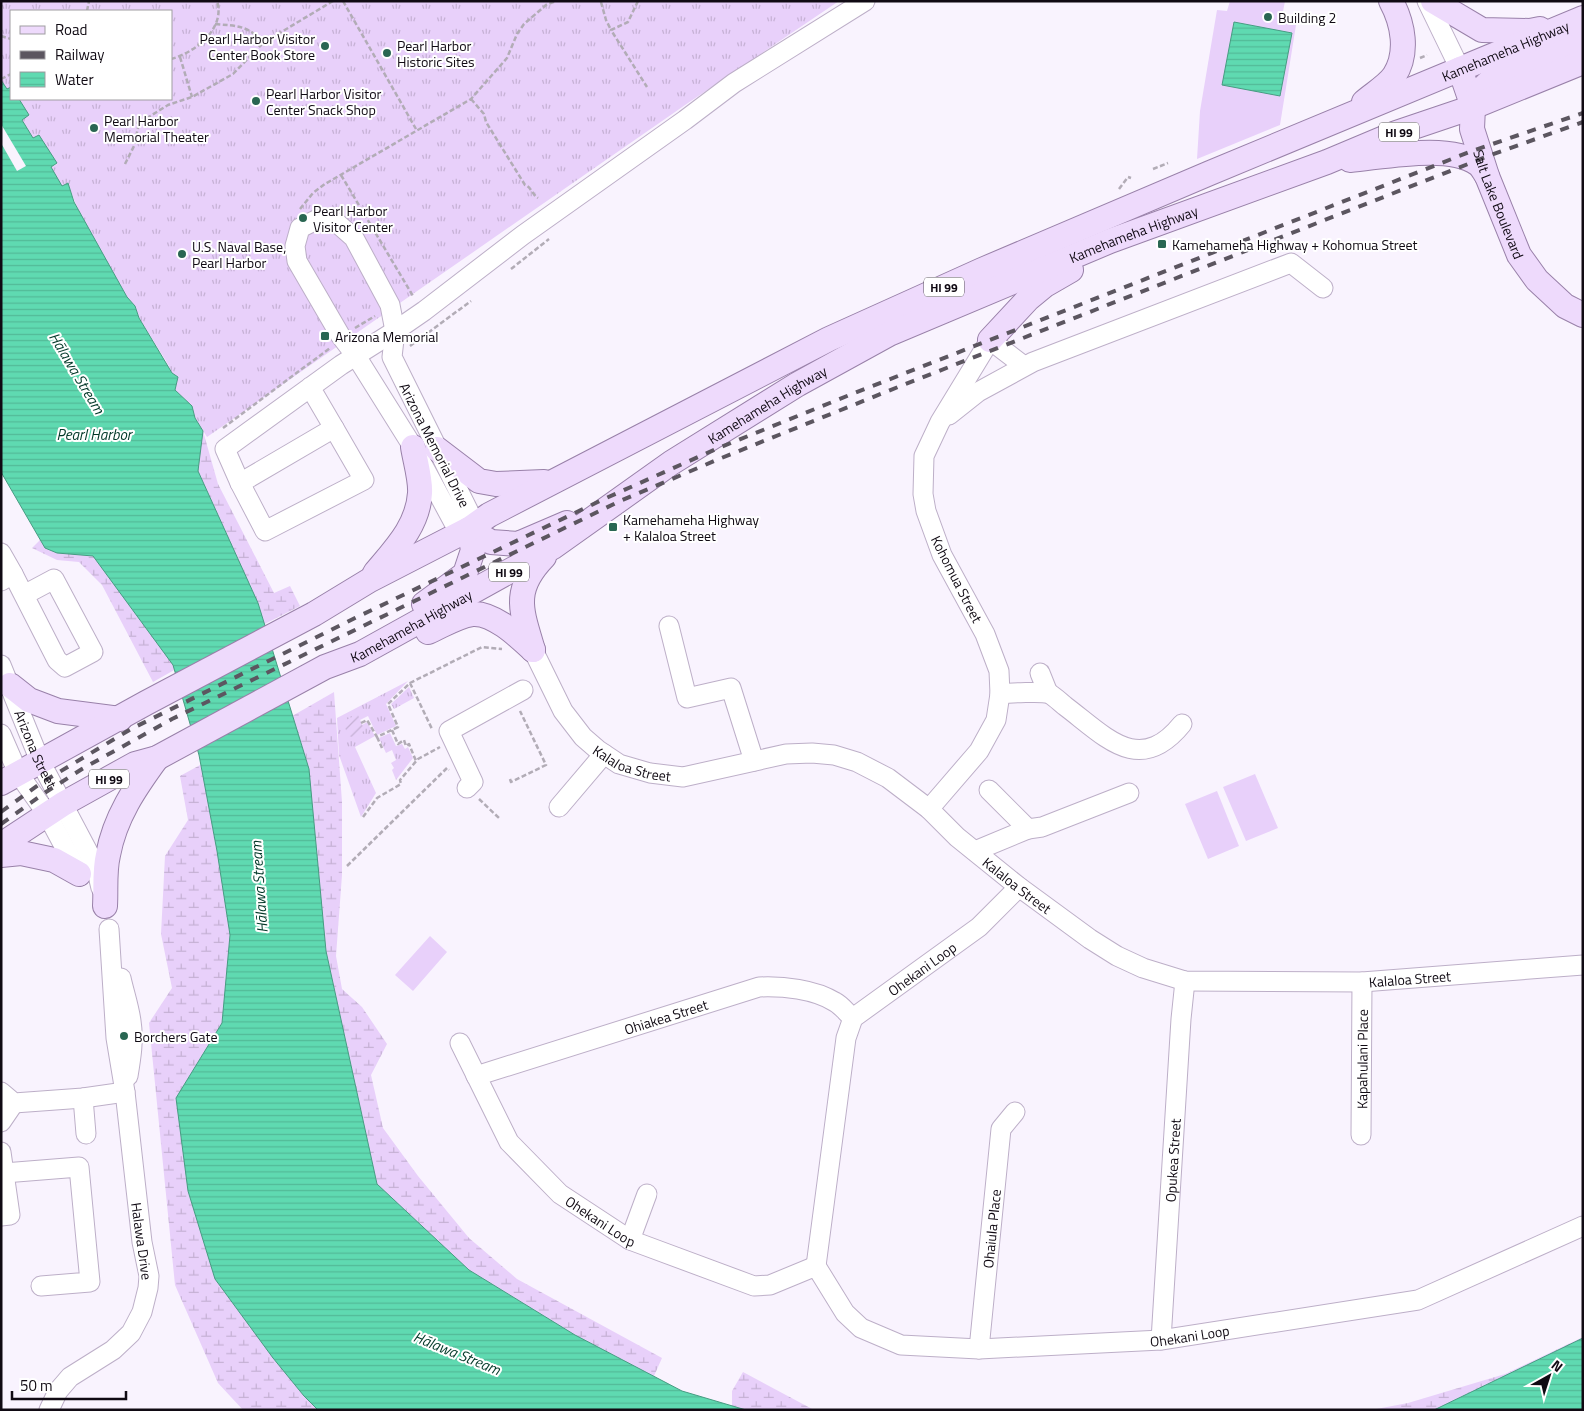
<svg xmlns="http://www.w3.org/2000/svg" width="1584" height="1411" font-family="'Titillium Web',sans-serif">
	<defs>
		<pattern id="grass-tufts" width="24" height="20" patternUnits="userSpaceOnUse" patternTransform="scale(1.25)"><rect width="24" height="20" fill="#e8d0fa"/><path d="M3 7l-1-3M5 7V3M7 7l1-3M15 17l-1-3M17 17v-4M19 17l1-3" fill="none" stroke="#c6b1d5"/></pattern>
		<pattern id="wetland-marsh" width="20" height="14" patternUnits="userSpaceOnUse" patternTransform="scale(1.25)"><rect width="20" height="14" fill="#e8d0fa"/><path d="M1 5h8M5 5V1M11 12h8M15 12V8" fill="none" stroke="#c6b1d5"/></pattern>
		<pattern id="garden-furrows" width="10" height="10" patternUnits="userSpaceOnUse" patternTransform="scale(1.25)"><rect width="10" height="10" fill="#e8d0fa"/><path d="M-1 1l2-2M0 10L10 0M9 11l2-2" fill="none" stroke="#c6b1d5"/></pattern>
		<pattern id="water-rules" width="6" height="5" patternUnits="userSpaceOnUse" patternTransform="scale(1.25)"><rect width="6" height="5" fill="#5fdab1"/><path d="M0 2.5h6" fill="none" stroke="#52ba97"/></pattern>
	</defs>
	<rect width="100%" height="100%" fill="#f9f3fe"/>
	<path fill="url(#grass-tufts)" d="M1,1H839L688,103L207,437L195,418L192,406L175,390L172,373L166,361L139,318L135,306L127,297C107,261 81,224 68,183L62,187L51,167L57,164L39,136L33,139L22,119L28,115L19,99H171V11H11V87L7,90L1,80Z
		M408,681L386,704L396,726L377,735L368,716L360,720L358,716L362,725L367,722L375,736L355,747L376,793L361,817L339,755L337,718Z
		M409,687L414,698L394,709L391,704Z
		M390,733L396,746L402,744L405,749L408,747L413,758L396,780L392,770L394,768L391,763L396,760L392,750L386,753L379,738Z"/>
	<path fill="url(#wetland-marsh)" d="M176,430L203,431L218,484L274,593L290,586L300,606L241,636Z
		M90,538L215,647L153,682L102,585L79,562L57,560L32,548L41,539Z
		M334,692L342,802V875L336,956L342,989L362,1007L387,1044L371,1075L383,1128L418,1176L469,1238L517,1279L662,1358L650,1385L613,1390L322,1173L280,723Z
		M235,746L260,1013L519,1410H243L218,1383L175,1285L149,1023L172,988L161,934L165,856L188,820L180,776Z
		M1583,1337V1364L1489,1410H1371L1408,1403L1505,1374Z
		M743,1372L814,1410H732V1391Z"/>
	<path fill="url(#garden-furrows)" d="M356,715H358L364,729V731L352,737L349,736L343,724L344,721Z"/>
	<path fill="#e8d0fa" d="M1230,1H1285L1281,22L1296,25L1280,125L1197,159L1200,111L1217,10L1227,11Z
		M1255,774L1278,828L1246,841L1223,787Z
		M1217,791L1239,846L1208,859L1185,804Z
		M430,936L447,952L413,991L395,975Z"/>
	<path fill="url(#water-rules)" stroke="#479c82" d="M1234,22L1292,33L1280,96L1222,85Z
		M1,80L7,89L11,87V99H19L29,115L22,120L33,138L39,135L57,163L51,167L62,186L68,183L74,202L127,297L135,306L139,318L172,373L178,377L175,390L192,406L195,418L203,431L198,471L258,603L309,769L326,951L377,1184L469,1270L575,1335L682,1391L746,1410H318L304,1396L273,1358L215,1279L188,1191L176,1098L222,1023L230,935L217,851L199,755L173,665L93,556L57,553L45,548L1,472Z
		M1583,1338V1410H1434Z"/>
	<path fill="#f9f3fe" d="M1,124L26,166L17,171L1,143Z"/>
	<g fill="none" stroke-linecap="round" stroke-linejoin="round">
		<g stroke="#bdafc8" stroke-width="21">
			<g id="minor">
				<path d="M1427,1L1460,69"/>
				<path d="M318,219L337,223L354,238L390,305L395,331L392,357L469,512V529L454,523L413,447L356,356L340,335L297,261L295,246L300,228Z"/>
				<path d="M310,387L334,428L240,483L225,449L341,365L395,331L424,311L523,235L685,120L734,83L865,1"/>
				<path d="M949,415L978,392L1033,362L1291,263L1323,288"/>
				<path d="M240,483L265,531L364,480L334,428"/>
				<path d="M1,553L13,574L1,581"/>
				<path d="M13,574L57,660L65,667L93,652L54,579L24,595"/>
				<path d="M669,626L687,698L731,688L754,761"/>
				<path id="s1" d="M533,650L563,711L583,737L598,750L619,764L650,773L683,777L786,754L812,753L834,755L857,762L888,778L929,809L957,837L1019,887L1090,939L1117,956L1143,968L1185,981L1362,982L1583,965"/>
				<path id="s2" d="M1,665L40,761L96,867L101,888"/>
				<path d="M1040,673L1048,693"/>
				<path d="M1000,694C1009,693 1043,691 1050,694C1055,697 1060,702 1065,706C1105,736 1139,777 1182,724"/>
				<path d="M1,734L18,773L47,814L80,876"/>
				<path d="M467,788L473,782L449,731L523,690"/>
				<path d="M559,807L604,754"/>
				<path d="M929,809L979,751L996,720L1000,694L999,671L985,634L942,555L926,511L923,494L924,456L940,422L990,340L1024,366"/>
				<path d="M1028,829L1042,827L1129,793"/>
				<path d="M975,851L1028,829L989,790"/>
				<path d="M121,978C124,992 129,1006 131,1021C134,1040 131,1058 128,1076"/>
				<path id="s3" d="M460,1043L509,1142L560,1194L630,1240L754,1286L770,1285L816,1266L845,1313L861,1328L901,1345L979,1349L1161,1340L1418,1300L1583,1226"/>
				<path id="s4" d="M476,1076L759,987C783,986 814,989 835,1002C841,1005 847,1013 853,1018"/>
				<path d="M1,1092L14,1103L83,1098L125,1092"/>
				<path d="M83,1098L86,1134"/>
				<path d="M1,1122L14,1103"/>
				<path id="s5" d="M1361,1135L1362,982"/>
				<path d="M1,1152L10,1215L1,1216"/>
				<path d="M4,1173L79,1167L90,1282L41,1286"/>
				<path d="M630,1240L647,1194"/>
				<path id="s6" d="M816,1266L846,1038L853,1018L979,927L1019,887"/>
				<path id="s7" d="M1161,1340L1181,1019L1185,981"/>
				<path id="s8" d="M979,1349L1001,1129L1015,1112"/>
				<path d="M49,1410L58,1391L70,1377L113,1350L131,1333L142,1312L148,1288L149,1276L142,1242L125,1092L116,1038L109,929"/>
			</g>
		</g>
		<g stroke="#9981a9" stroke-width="26">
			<g id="major">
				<path d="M1433,1L1482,30L1530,31L1540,29"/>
				<path id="s9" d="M1460,69L1473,107L1472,129L1487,176L1519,255L1537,280L1565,306L1583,315"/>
				<path d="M1364,102C1373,94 1387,86 1394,76C1409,53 1403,23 1391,1"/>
				<path d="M1473,107C1476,93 1485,85 1496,76L1583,38"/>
				<path d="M1350,160C1384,157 1450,143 1478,164C1482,167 1484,172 1487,176"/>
				<path d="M990,340L1028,299L1045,285L1071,270"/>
				<path d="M437,449L479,481L496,484L544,482"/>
				<path d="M469,529L491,542L518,544L567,523"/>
				<path d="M375,573C395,549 418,526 420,493C421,480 415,460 413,447"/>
				<path d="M424,604L465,574L473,550L469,529"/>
				<path d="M428,632C442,626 457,616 472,614C493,612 518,636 533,650"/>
				<path d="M533,650C521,610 512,590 544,557"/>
				<path d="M10,685L29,700L58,711L120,719"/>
				<path id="s10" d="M1,783L146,703L314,614L370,580L469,529L489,515L829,339L982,270L1210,173L1583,18"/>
				<path id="s11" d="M1,845L63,804L135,764L157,758L325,667L360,654L553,547L671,463L798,384L889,334L1110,241L1327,162L1396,133L1473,107L1583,62"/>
				<path d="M1,855L21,853L54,860L79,874"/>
				<path d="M105,906C106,889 104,871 108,855C115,817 135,788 157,758"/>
			</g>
		</g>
		<path stroke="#b2acb6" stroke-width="2.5" stroke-dasharray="5 2.5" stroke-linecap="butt" d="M343,1L416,129
			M638,1L628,22L611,30L647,87
			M601,2L606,20L611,30
			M87,11L89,1
			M215,24C236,26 249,25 263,43
			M1,36L11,39
			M180,57L192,97
			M1420,58L1427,55
			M171,59C194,53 226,29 217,1
			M1,79L11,74
			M471,99L484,114L486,122L525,185C531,187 532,194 538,198
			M129,121L139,123
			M125,164L134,146L139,123L168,105L192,97L233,74L263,43L333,1
			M1153,169L1168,163
			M341,175L413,296
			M1119,189L1128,177L1131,178
			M300,209L313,193L325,184L471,99L507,58L517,34L524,24L546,5L556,1
			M511,269L549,239
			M355,328L375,316
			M410,346L471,301
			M223,428L330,348
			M410,683L432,729
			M361,723L367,720L377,737L398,727L388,704L410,683L482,647L502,649
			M392,730L398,744L404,740L406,746L409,744L416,761
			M377,737L382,748
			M510,779L511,782L546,765L520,711
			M479,799L500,819
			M363,817L377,798L401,784L400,780L418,759L440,747
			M347,866L447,768L449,770"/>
		<use href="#minor" stroke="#fff" stroke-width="19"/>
		<use href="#major" stroke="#eedafc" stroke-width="24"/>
		<path stroke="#5c5660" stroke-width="4" stroke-dasharray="9 9" stroke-linecap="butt" d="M1,812L41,783L131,729L355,618L604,499L716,449L852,394L1472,151L1583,113
			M1,824L46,792L82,769L172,719L620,501L719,459L903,385L1491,155L1583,122"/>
	</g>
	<g fill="#296652" stroke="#fff" stroke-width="2">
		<circle cx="1268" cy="17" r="5"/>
		<circle cx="325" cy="46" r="5"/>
		<circle cx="387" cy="53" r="5"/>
		<circle cx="256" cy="101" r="5"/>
		<circle cx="94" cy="128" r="5"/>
		<circle cx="303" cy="218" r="5"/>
		<rect x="1157" y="239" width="10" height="10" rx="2.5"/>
		<circle cx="182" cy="254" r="5"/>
		<rect x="320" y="331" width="10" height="10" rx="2.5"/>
		<rect x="608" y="522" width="10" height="10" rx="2.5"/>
		<circle cx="124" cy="1036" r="5"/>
	</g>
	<g text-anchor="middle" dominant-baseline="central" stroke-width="4" stroke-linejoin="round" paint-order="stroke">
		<g fill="#fff" stroke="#58545a" stroke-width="1">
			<rect x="1379" y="122.5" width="40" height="19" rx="4"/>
			<rect x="924" y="277.5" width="40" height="19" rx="4"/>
			<rect x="489" y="562.5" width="40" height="19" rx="4"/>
			<rect x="89" y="769.5" width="40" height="19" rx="4"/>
		</g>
		<g font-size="12" font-weight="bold" fill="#100a13">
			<text x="1399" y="132">HI 99</text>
			<text x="944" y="287">HI 99</text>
			<text x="509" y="572">HI 99</text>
			<text x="109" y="779">HI 99</text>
		</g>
		<g font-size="14" fill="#100a13" stroke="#fff" text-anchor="start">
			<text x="1278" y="17">Building 2</text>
			<text x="315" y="38" text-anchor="end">Pearl Harbor Visitor<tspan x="315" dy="16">Center Book Store</tspan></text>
			<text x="397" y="45">Pearl Harbor<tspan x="397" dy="16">Historic Sites</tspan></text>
			<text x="266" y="93">Pearl Harbor Visitor<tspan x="266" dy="16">Center Snack Shop</tspan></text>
			<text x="104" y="120">Pearl Harbor<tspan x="104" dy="16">Memorial Theater</tspan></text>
			<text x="313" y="210">Pearl Harbor<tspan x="313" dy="16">Visitor Center</tspan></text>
			<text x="1172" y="244">Kamehameha Highway + Kohomua Street</text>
			<text x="192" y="246">U.S. Naval Base,<tspan x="192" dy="16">Pearl Harbor</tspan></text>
			<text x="335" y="336">Arizona Memorial</text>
			<text x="623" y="519">Kamehameha Highway<tspan x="623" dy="16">+ Kalaloa Street</tspan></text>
			<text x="134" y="1036">Borchers Gate</text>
		</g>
		<g font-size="14" fill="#100a13" stroke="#fff">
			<text stroke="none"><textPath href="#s10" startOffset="1675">Kamehameha Highway</textPath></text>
			<text stroke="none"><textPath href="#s9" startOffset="142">Salt Lake Boulevard</textPath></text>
			<text stroke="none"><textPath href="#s11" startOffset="1291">Kamehameha Highway</textPath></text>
			<text stroke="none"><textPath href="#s11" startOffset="886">Kamehameha Highway</textPath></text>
			<text transform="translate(435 445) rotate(63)">Arizona Memorial Drive</text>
			<text transform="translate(957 579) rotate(63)">Kohomua Street</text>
			<text stroke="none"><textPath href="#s11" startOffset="466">Kamehameha Highway</textPath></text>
			<text stroke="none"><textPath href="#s2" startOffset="91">Arizona Street</textPath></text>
			<text stroke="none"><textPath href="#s1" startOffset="158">Kalaloa Street</textPath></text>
			<text stroke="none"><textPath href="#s1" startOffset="592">Kalaloa Street</textPath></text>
			<text stroke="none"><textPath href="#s6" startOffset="336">Ohekani Loop</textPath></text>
			<text stroke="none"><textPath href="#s1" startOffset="1012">Kalaloa Street</textPath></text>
			<text stroke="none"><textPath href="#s4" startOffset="199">Ohiakea Street</textPath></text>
			<text stroke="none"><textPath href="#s5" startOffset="76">Kapahulani Place</textPath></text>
			<text stroke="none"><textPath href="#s7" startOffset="180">Opukea Street</textPath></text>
			<text stroke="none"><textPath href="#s3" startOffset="232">Ohekani Loop</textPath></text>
			<text stroke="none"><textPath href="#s8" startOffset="121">Ohaiula Place</textPath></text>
			<text transform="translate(142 1241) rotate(82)">Halawa Drive</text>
			<text stroke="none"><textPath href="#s3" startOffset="875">Ohekani Loop</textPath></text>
		</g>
		<g font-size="15" font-style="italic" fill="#003727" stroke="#fff">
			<text transform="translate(77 373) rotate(59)">Hālawa Stream</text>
			<text x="94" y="434">Pearl Harbor</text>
			<text transform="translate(259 887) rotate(-94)">Hālawa Stream</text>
			<text transform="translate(457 1353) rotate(22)">Hālawa Stream</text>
		</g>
	</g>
	<rect width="1584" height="1411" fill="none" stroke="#100a13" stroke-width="5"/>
	<rect x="10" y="10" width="162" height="90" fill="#ffffff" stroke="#9f9da1"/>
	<rect x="20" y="26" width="25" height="8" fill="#eedafc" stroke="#9f9da1"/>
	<text x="55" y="35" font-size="15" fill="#100a13">Road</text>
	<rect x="20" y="51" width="25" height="8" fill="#5c5660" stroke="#9f9da1"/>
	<text x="55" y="60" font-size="15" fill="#100a13">Railway</text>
	<rect x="20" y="72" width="25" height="15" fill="url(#water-rules)" stroke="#9f9da1"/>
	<text x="55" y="85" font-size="15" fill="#100a13">Water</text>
	<g transform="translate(1549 1376) rotate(39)" stroke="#ffffff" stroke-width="4" paint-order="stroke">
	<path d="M0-4L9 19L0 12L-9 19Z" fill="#100a13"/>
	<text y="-8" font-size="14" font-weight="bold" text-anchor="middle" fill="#100a13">N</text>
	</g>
	<path d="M12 1391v8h114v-8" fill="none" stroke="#100a13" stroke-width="2.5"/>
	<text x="20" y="1391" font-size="15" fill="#100a13" stroke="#ffffff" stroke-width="4" paint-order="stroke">50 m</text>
</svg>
